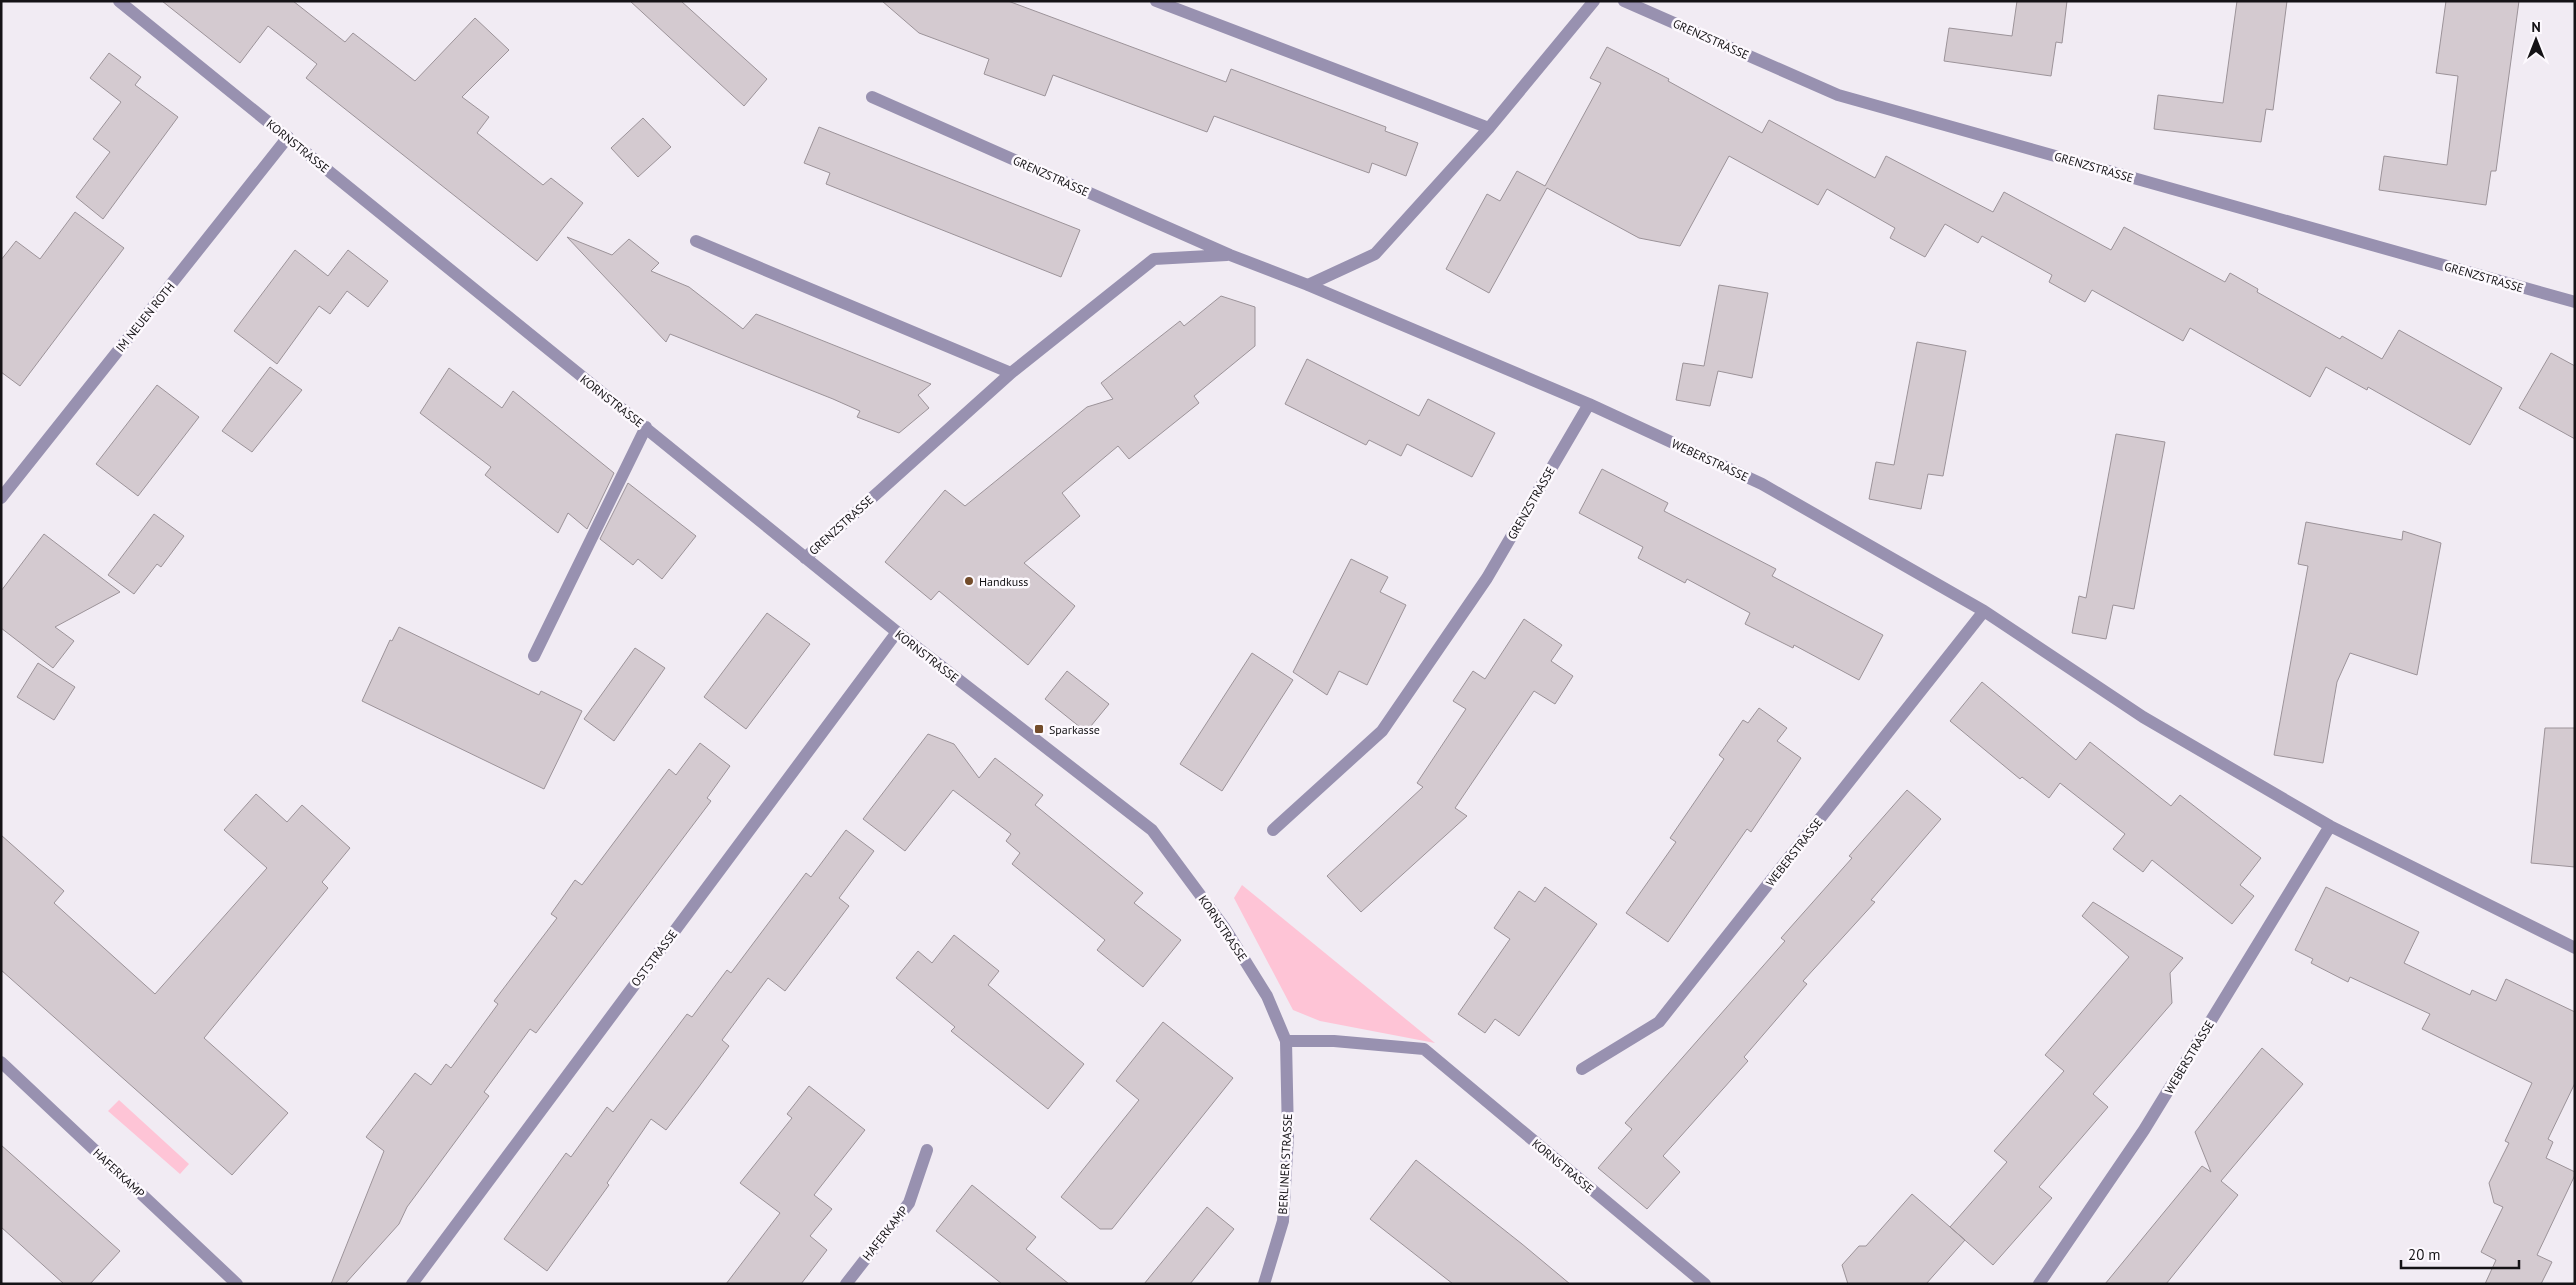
<svg xmlns="http://www.w3.org/2000/svg" width="2576" height="1285" font-family="'PT Sans',sans-serif">
	<rect width="100%" height="100%" fill="#f1ebf3"/>
	<path fill="#fec4d6" d="M1242,885L1435,1043L1320,1021L1293,1010L1234,898Z
		M119,1100L189,1164L180,1174L108,1111Z"/>
	<path fill="#d4cad0" stroke="#9c9399" d="M162,1H293L345,42L353,33L415,81L475,18L509,50L462,97L489,117L477,133L543,185L551,178L583,203L537,261L306,78L317,64L268,26L240,63Z
		M630,1H681L767,79L744,106Z
		M882,1H1008L1226,82L1231,69L1386,127L1385,131L1418,143L1406,176L1372,163L1369,173L1214,116L1207,132L1053,75L1045,96L984,74L989,59L919,33Z
		M2017,1H2067L2062,43L2056,42L2051,76L1944,61L1949,28L2012,36Z
		M2237,1H2287L2273,110L2266,109L2261,142L2154,129L2158,95L2223,103Z
		M2446,1H2519L2496,171H2491L2486,205L2379,190L2384,156L2447,165L2458,76L2436,73Z
		M1607,47L1669,79L1668,81L1762,133L1769,120L1875,178L1886,156L1993,212L2004,192L2111,250L2124,227L2225,282L2230,273L2258,289L2257,292L2340,339L2342,336L2382,359L2399,330L2502,388L2470,445L2368,387L2367,390L2326,367L2310,397L2190,328L2183,341L2092,290L2085,302L2049,282L2052,275L1982,236L1978,243L1945,224L1925,257L1890,238L1895,228L1827,189L1818,205L1729,156L1680,246L1639,238L1547,188L1489,293L1446,269L1487,194L1500,201L1517,171L1545,186L1601,83L1590,78Z
		M109,53L141,77L135,85L178,117L103,219L76,197L110,152L93,139L121,102L90,78Z
		M643,118L671,147L638,177L611,148Z
		M819,127L1080,230L1061,277L826,184L830,173L804,163Z
		M75,212L124,248L20,386L1,372V260L16,241L40,259Z
		M567,237L612,255L629,239L659,263L651,271L689,287L743,329L756,314L931,384L918,395L929,408L899,433L857,417L860,411L833,399L670,334L666,342Z
		M295,250L328,276L348,250L388,281L368,307L347,291L330,314L319,306L277,364L234,331Z
		M1719,285L1768,293L1752,378L1718,371L1710,406L1676,400L1683,363L1704,366Z
		M1221,296L1255,307V346L1194,396L1199,403L1129,459L1118,446L1062,493L1080,516L1024,563L1075,606L1028,665L939,591L931,600L885,562L945,490L965,506L1087,407L1113,399L1101,383L1180,321L1184,326Z
		M1917,342L1966,351L1943,476L1928,474L1921,509L1869,499L1876,462L1894,465Z
		M2551,353L2575,366V439L2519,408Z
		M1307,359L1419,416L1428,399L1495,433L1472,477L1407,444L1401,456L1369,440L1366,445L1285,404Z
		M270,367L302,390L252,452L222,431Z
		M449,368L502,408L513,391L614,473L587,529L568,513L558,533L485,475L491,467L420,413Z
		M157,385L199,417L138,496L96,464Z
		M2116,434L2165,442L2134,609L2113,605L2106,639L2072,633L2079,596L2086,598Z
		M1602,469L1668,503L1664,511L1776,569L1772,576L1883,635L1859,680L1794,645L1793,648L1745,624L1750,613L1687,579L1685,583L1638,558L1643,547L1579,513Z
		M628,483L696,536L662,579L638,559L633,565L600,539Z
		M154,514L184,536L161,567L157,564L134,594L108,575Z
		M2306,522L2402,540L2403,531L2441,543L2417,675L2350,653L2337,682L2323,763L2274,755L2308,566L2298,564Z
		M44,534L120,592L55,627L74,641L53,668L1,628V591Z
		M1351,559L1388,577L1380,592L1406,605L1367,685L1339,671L1327,695L1293,672Z
		M767,613L810,644L746,729L704,697Z
		M1524,619L1562,645L1551,661L1573,676L1555,704L1534,691L1455,808L1467,816L1361,912L1327,876L1423,787L1417,783L1466,709L1453,701L1473,671L1485,679Z
		M399,627L539,695L541,691L582,711L544,789L362,701L390,640L392,641Z
		M635,648L665,668L614,741L584,719Z
		M1252,653L1293,680L1222,791L1180,764Z
		M38,663L75,687L54,720L17,697Z
		M1067,671L1109,704L1086,732L1045,699Z
		M1982,682L2076,760L2090,742L2171,806L2180,795L2261,858L2240,885L2254,896L2232,924L2152,860L2143,872L2113,849L2125,834L2060,783L2049,798L2022,777L2020,779L1950,721Z
		M1759,708L1787,728L1777,741L1801,758L1751,832L1747,829L1668,942L1626,913L1676,842L1670,838L1724,759L1719,755L1743,720L1748,723Z
		M2545,728H2575V867L2531,863Z
		M928,734L954,744L979,778L995,758L1043,795L1035,805L1143,893L1134,903L1181,940L1143,987L1097,950L1105,940L1012,864L1020,853L1006,841L1011,834L953,790L905,851L863,819Z
		M700,743L730,766L707,798L711,801L536,1033L530,1029L484,1092L489,1096L407,1207L399,1224L345,1284H331L384,1151L366,1137L415,1073L431,1085L446,1064L451,1068L498,1004L494,1001L557,918L551,914L575,880L582,885L669,769L676,775Z
		M1907,790L1941,819L1871,900L1875,902L1803,981L1807,984L1744,1057L1748,1061L1663,1156L1680,1172L1647,1209L1598,1168L1632,1129L1625,1123L1785,941L1781,938L1852,858L1849,856Z
		M256,794L287,822L302,805L350,848L322,882L328,888L204,1038L288,1113L232,1175L1,970V835L64,891L54,903L155,994L267,868L224,830Z
		M846,830L874,851L839,898L849,906L785,991L768,978L722,1040L729,1046L698,1088L666,1130L651,1119L607,1183L609,1185L547,1271L504,1239L566,1153L571,1157L607,1107L613,1112L687,1014L692,1017L727,970L731,973L806,873L811,877Z
		M1545,887L1597,924L1519,1036L1495,1019L1485,1033L1458,1014L1510,939L1494,928L1519,891L1535,902Z
		M2326,887L2419,932L2404,963L2470,995L2472,990L2496,1001L2506,979L2575,1012V1083L2548,1139L2553,1142L2546,1158L2575,1172V1175L2537,1255L2552,1262L2541,1284H2485L2496,1260L2481,1252L2503,1207L2494,1203L2489,1183L2509,1143L2505,1141L2532,1083L2422,1029L2430,1014L2350,977L2348,982L2311,963L2313,959L2295,950Z
		M2093,902L2183,958L2170,973L2172,1003L2093,1094L2108,1107L2039,1187L2052,1198L1993,1265L1950,1227L2007,1162L1994,1151L2064,1071L2045,1055L2129,957L2082,916Z
		M954,935L999,971L988,985L1084,1064L1048,1109L951,1031L955,1027L896,978L918,951L932,963Z
		M1163,1022L1233,1078L1112,1229H1100L1061,1197L1139,1100L1116,1081Z
		M2262,1048L2303,1084L2221,1181L2238,1195L2166,1284H2105L2202,1166L2211,1172L2195,1132Z
		M809,1086L865,1130L814,1195L832,1209L810,1236L827,1250L801,1284H726L780,1213L740,1183L792,1118L787,1114Z
		M1,1145L120,1251L90,1284H64L1,1227Z
		M1416,1160L1522,1244L1570,1284H1453L1370,1219Z
		M972,1185L1036,1237L1026,1249L1069,1284H1002L936,1231Z
		M1912,1194L1965,1240L1926,1284H1848L1842,1265L1859,1246H1866Z
		M1207,1207L1234,1229L1190,1284H1144Z"/>
	<g fill="none" stroke-linecap="round" stroke-linejoin="round">
		<path stroke="#9891b0" stroke-width="12" d="M119,1L897,632L1152,830L1224,927L1267,996L1286,1041H1334L1424,1049L1705,1284
			M1156,1L1489,128
			M1624,1L1838,95L2575,302
			M872,97L1230,255L1308,285L1589,404L1762,484L1984,611L2143,717L2330,826L2575,948
			M696,241L1011,373
			M1308,285L1375,254L1489,128L1594,1
			M1,498L288,137
			M805,558L1011,373L1154,259L1227,255
			M534,656L646,427
			M1273,830L1382,731L1487,578L1589,404
			M1,1062L237,1284
			M1582,1069L1659,1022L1984,611
			M412,1284L897,632
			M846,1284L909,1203L927,1150
			M1264,1284L1283,1221L1288,1136L1286,1041
			M2039,1284L2144,1130L2330,826"/>
	</g>
	<g fill="#734c2a" stroke="#fdf9fe" stroke-width="2">
		<circle cx="969" cy="581" r="5"/>
		<rect x="1034" y="724" width="10" height="10" rx="2.5"/>
	</g>
	<g text-anchor="middle" dominant-baseline="central" stroke-width="5" stroke-linejoin="round" paint-order="stroke">
		<g font-size="12" fill="#151316" stroke="#fdf9fe">
			<text transform="translate(1711 39) rotate(24)">GRENZSTRASSE</text>
			<text transform="translate(298 146) rotate(39)">KORNSTRASSE</text>
			<text transform="translate(2094 167) rotate(16)">GRENZSTRASSE</text>
			<text transform="translate(1051 176) rotate(24)">GRENZSTRASSE</text>
			<text transform="translate(2484 277) rotate(16)">GRENZSTRASSE</text>
			<text transform="translate(145 317) rotate(-51)">IM NEUEN ROTH</text>
			<text transform="translate(612 401) rotate(38)">KORNSTRASSE</text>
			<text transform="translate(1710 460) rotate(25)">WEBERSTRASSE</text>
			<text transform="translate(1531 503) rotate(-60)">GRENZSTRASSE</text>
			<text transform="translate(841 525) rotate(-42)">GRENZSTRASSE</text>
			<text transform="translate(927 656) rotate(38)">KORNSTRASSE</text>
			<text transform="translate(1794 852) rotate(-52)">WEBERSTRASSE</text>
			<text transform="translate(1223 928) rotate(56)">KORNSTRASSE</text>
			<text transform="translate(654 958) rotate(-53)">OSTSTRASSE</text>
			<text transform="translate(2189 1057) rotate(-59)">WEBERSTRASSE</text>
			<text transform="translate(1285 1164) rotate(-87)">BERLINER STRASSE</text>
			<text transform="translate(1563 1166) rotate(40)">KORNSTRASSE</text>
			<text transform="translate(119 1173) rotate(43)">HAFERKAMP</text>
			<text transform="translate(885 1233) rotate(-52)">HAFERKAMP</text>
		</g>
		<g font-size="12" fill="#151316" stroke="#fdf9fe" text-anchor="start">
			<text x="979" y="581">Handkuss</text>
			<text x="1049" y="729">Sparkasse</text>
		</g>
	</g>
	<rect width="2576" height="1285" fill="none" stroke="#151316" stroke-width="5"/>
	<g transform="translate(2536 40)" stroke="#fdf9fe" stroke-width="4" paint-order="stroke">
	<path d="M0-4L9 19L0 12L-9 19Z" fill="#151316"/>
	<text y="-8" font-size="14" font-weight="bold" text-anchor="middle" fill="#151316">N</text>
	</g>
	<path d="M2401 1260v8h118v-8" fill="none" stroke="#151316" stroke-width="2.5"/>
	<text x="2408" y="1260" font-size="15" fill="#151316" stroke="#fdf9fe" stroke-width="4" paint-order="stroke">20 m</text>
</svg>
